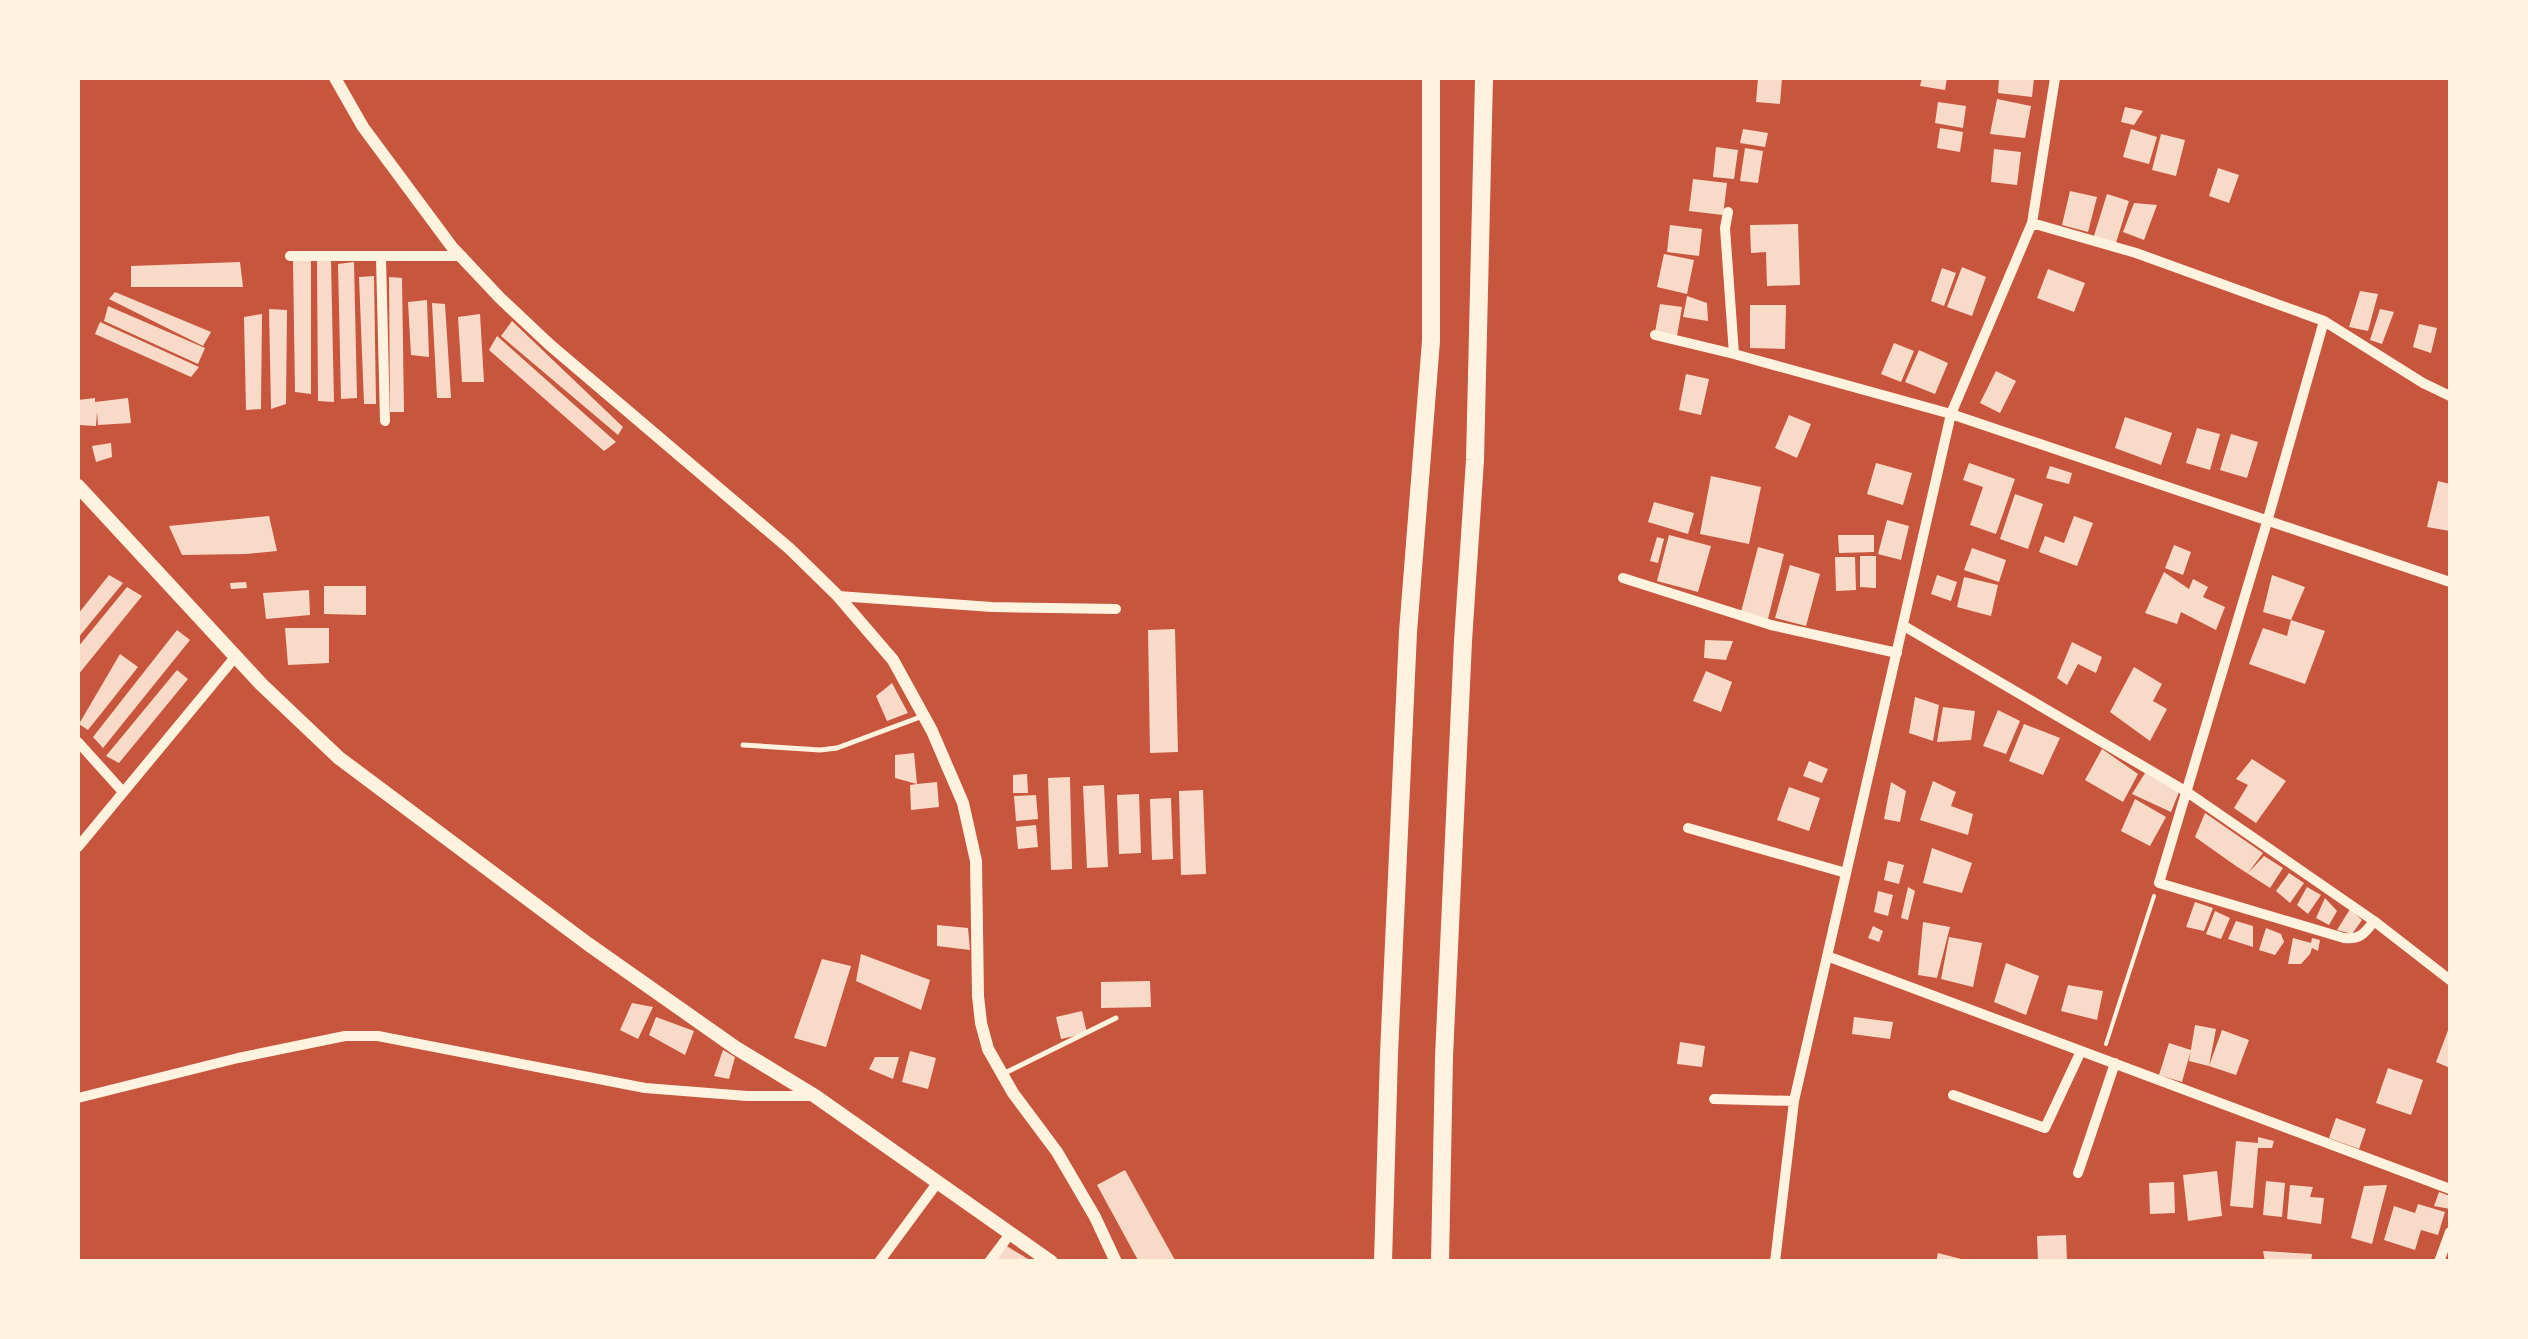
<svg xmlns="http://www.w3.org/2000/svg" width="2528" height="1339" font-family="'DM Sans',sans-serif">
	<rect width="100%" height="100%" fill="#c8553d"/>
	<path fill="#f7dbc8" d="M1758,78H1782L1780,104L1756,102Z
		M1922,78H1947L1945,90L1920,86Z
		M1999,78H2034L2032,97L1998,93Z
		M1997,99L2031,106L2025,138L1990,134Z
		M1938,102L1966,106L1963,128L1935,123Z
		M2125,107L2143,111L2134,125L2121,122Z
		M1940,128L1963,132L1960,152L1937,148Z
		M1743,129L1768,133L1765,147L1740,143Z
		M2131,129L2157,137L2149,164L2123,157Z
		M2161,134L2185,140L2176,176L2152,170Z
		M1716,147L1738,150L1734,179L1713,177Z
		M1745,148L1763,151L1758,183L1740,181Z
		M1994,149L2021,152L2017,185L1991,182Z
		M2218,168L2239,175L2229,203L2209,196Z
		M1693,179L1727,183L1723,215L1689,211Z
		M2070,191L2097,197L2088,232L2062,225Z
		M2107,194L2129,201L2115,246L2093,239Z
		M2134,203L2157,205L2144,240L2123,232Z
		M1798,224L1800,285L1767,286L1766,252L1751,253L1750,225Z
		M1670,225L1702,229L1699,256L1667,252Z
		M1664,254L1694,260L1687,294L1657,287Z
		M311,260V394L295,392L293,261Z
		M317,261H331L334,402L318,401Z
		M240,262L243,287H131V266Z
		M354,262L357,398L341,399L338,264Z
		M1962,267L1986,277L1972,316L1947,307Z
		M1942,268L1956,273L1944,306L1931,301Z
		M2048,269L2085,283L2074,312L2037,298Z
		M374,276L376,404H364L359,277Z
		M389,277L402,278L404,412H390Z
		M2360,291L2378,294L2368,331L2349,327Z
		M115,292L211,332L203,346L109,299Z
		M1687,296L1707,303L1708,321L1683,317Z
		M427,300L429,357L411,355L408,302Z
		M432,303L445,304L451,398H437Z
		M1660,304L1682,307L1677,336L1655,332Z
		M1750,305H1786L1785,349L1750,348Z
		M108,306L205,348L198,364L104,321Z
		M269,309L287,310L286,404L271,409Z
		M2380,309L2394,312L2382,344L2370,340Z
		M262,314L261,409L246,410L244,317Z
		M480,314L484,382H462L458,317Z
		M512,321L623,427L618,435L501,336Z
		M100,322L199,367L191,377L95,334Z
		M2419,324L2437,328L2431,353L2413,347Z
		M497,336L616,442L604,451L489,350Z
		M1894,343L1914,351L1901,382L1881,374Z
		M1919,350L1948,363L1935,394L1905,382Z
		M1996,371L2016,381L2000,413L1980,403Z
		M1686,374L1709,379L1701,415L1679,410Z
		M95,398V402L128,398L131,423L98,425L97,412L96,426L78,425V400Z
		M1789,415L1811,424L1797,458L1775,448Z
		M2125,417L2172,433L2161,465L2115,448Z
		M2197,428L2220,434L2210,470L2186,463Z
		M2231,434L2258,442L2247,478L2220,470Z
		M111,443L112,457L96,462L92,446Z
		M1876,463L1912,473L1903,505L1867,494Z
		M1969,463L2015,479L1996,534L1970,525L1983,487L1963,480Z
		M2050,466L2072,473L2069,484L2046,478Z
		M1711,476L1761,487L1749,544L1700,534Z
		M2438,481L2450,484V531L2427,527Z
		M2015,494L2043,504L2028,549L2000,539Z
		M1654,502L1694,513L1688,534L1648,522Z
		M269,516L277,551L246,554L182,555L169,526Z
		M2074,516L2093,523L2077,566L2039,552L2045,536L2064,543Z
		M1887,520L1909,526L1901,560L1878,554Z
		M1669,535L1711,546L1698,592L1657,581Z
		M1838,535H1874V552L1839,553Z
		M1657,537L1664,539L1658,563L1650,561Z
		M2174,545L2191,552L2183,575L2165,568Z
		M1758,547L1784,554L1768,619L1741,612Z
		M1972,548L2006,560L1999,582L1964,570Z
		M1860,556H1876V588L1860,587Z
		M1835,557H1855L1856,590L1836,591Z
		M1790,565L1820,574L1806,626L1775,618Z
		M2164,572L2189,589L2193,579L2208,587L2203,597L2225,607L2216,630L2181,612L2177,624L2145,613Z
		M109,575L123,583L78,638V614Z
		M1937,575L1957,582L1951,601L1931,594Z
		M2272,575L2305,587L2291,620L2325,631L2305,684L2249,664L2263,628L2287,636L2291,620L2263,612Z
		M1964,577L1998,585L1991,616L1957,607Z
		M246,582L247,588L231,589L230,583Z
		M324,586H366V615L324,614Z
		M127,587L142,596L78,675V647Z
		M309,590L310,615L266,619L263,593Z
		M285,628H329V663L288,665Z
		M1175,629L1178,752L1150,753L1148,630Z
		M177,630L190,640L103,748L93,737Z
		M1705,640L1733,641L1726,660L1704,658Z
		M2072,642L2102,657L2096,673L2078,664L2067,685L2057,678Z
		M120,654L138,667L88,730L79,724Z
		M2134,667L2162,684L2153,701L2167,709L2150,741L2110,712Z
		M177,670L188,679L119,763L106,756Z
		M1706,671L1732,682L1721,712L1693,701Z
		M892,683L908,713L887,721L876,696Z
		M1915,697L1939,705L1933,741L1909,733Z
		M1943,707L1975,711L1971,740L1937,742Z
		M1998,710L2020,721L2006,754L1983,746Z
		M2024,724L2060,738L2043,775L2009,761Z
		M2102,749L2138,774L2123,802L2085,780Z
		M914,753L917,784L937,782L939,807L911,810L910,785L917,784L895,778V755Z
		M2252,759L2286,781L2256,823L2234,808L2248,785L2236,779Z
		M1809,761L1828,769L1822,783L1803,776Z
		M2145,773L2179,792L2171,812L2132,794Z
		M1027,774L1028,793H1013V775Z
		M1070,777L1072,869L1051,870L1048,778Z
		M1933,781L1956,792L1951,806L1973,814L1968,835L1920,820Z
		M1891,782L1906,791L1900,822L1884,819Z
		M1104,785L1108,867L1087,868L1083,786Z
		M1789,787L1820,798L1809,831L1777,820Z
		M1203,790L1206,874L1181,875L1179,791Z
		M1139,794L1141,853L1119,854L1117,795Z
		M1036,795L1038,819L1016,821L1014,796Z
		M1171,798L1173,859L1152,860L1150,799Z
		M2135,799L2166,817L2150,846L2121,831Z
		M2205,813L2263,853L2248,873L2264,856L2283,868L2270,888L2236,866L2195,837Z
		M1036,825L1038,847L1018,849L1016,827Z
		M1932,848L1972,863L1962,893L1923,883Z
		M1888,861L1904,865L1899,884L1884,880Z
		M2289,873L2304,883L2290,903L2276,891Z
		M1908,887L1915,891L1908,920L1901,918Z
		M2307,887L2321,895L2308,914L2297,905Z
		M1878,891L1893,895L1888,916L1874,912Z
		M2325,898L2337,911L2329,925L2316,918Z
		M2195,902L2213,908L2204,931L2186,927Z
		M2350,909L2362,920L2352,934L2337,930Z
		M2215,911L2230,918L2221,939L2206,934Z
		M2236,921L2253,926V947L2228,939Z
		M1923,922L1950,927L1937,978L1918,975Z
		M937,925L968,928L970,950L937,946Z
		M1873,926L1883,931L1879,942L1868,938Z
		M2266,928L2281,934L2284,942L2275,955L2259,950Z
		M1949,937L1982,943L1973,987L1941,979Z
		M2293,938L2311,943L2312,938L2320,940L2318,951L2312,948L2310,954L2301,964H2288Z
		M861,954L930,980L921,1010L856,981Z
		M822,959L851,966L826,1047L794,1038Z
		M2006,963L2039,976L2026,1015L1994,1002Z
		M1150,981L1151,1007L1101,1008V982Z
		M2068,985L2103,991L2097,1020L2061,1011Z
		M632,1003L653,1007L638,1039L620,1030Z
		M1082,1011L1087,1033L1061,1039L1056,1017Z
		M656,1017L694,1031L685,1055L649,1035Z
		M1854,1017L1893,1022L1890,1039L1852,1034Z
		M2195,1025L2216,1029L2209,1066L2189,1061Z
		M2450,1025V1068L2436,1062Z
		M2222,1030L2249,1040L2236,1075L2209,1066Z
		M1680,1042L1705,1046L1702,1067L1677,1064Z
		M2169,1043L2191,1050L2182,1082L2159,1075Z
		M723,1050L735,1057L729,1079L714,1076Z
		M910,1051L936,1058L928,1089L902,1082Z
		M875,1057H899L893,1079L869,1069Z
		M2388,1068L2423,1080L2411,1115L2376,1103Z
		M2336,1118L2366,1129L2359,1149L2329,1138Z
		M2258,1137L2274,1141L2272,1148H2258L2253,1208L2230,1206L2236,1141L2258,1143Z
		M1125,1170L1176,1262H1139L1097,1185Z
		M2217,1171L2222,1216L2188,1221L2183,1175Z
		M2266,1181L2285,1183L2282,1217L2263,1215Z
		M2174,1182L2175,1213L2150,1214L2149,1183Z
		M2290,1185L2313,1187L2310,1197L2324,1198L2321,1224L2287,1219Z
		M2387,1185L2372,1244L2351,1238L2364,1186Z
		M2439,1192L2450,1196V1209L2434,1206Z
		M2418,1204L2445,1212L2438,1235L2421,1230L2415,1250L2384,1240L2394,1206L2415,1213Z
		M2066,1235L2067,1262H2038L2037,1236Z
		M1005,1245L1033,1262H993Z
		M2263,1251L2312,1254L2311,1262H2265Z
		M1938,1253L1965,1260L1964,1262H1936Z"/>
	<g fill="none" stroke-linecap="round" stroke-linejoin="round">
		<path stroke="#fff3e0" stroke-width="4" d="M2106,1044L2154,896"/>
		<path stroke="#fff3e0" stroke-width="5" d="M743,745L820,750L837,748L923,716
			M1005,1073L1116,1018"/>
		<path stroke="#fff3e0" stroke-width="10" d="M1728,212L1725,228L1734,354
			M2032,223L2136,253L2324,321L2423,383L2450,396
			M290,256H462
			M381,258L385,421
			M2324,321L2267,522L2159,883L2344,938C2360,940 2365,933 2374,921
			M1655,335L1734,354L1951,414L2450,582
			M1623,578L1771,625L1897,653
			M838,596L992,607L1116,609
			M1904,626L2187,792L2374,921L2450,980
			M78,742L123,792
			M1688,828L1846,873
			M78,847L236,656
			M1827,956L2450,1189
			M1953,1095L2045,1128L2081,1051
			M78,1098L238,1058L345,1036H378L645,1088L747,1096H814
			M1714,1099L1794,1101
			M2078,1173L2115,1063
			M879,1262L938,1182
			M989,1262L1010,1234
			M1775,1262L1794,1101L1951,414L2032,223L2055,78
			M2439,1262L2450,1232"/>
		<path stroke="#fff3e0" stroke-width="12" d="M335,78L363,127L452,247L500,298L550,345L790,549L838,596L893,660L932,731L963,803L976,861L978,996L981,1023L988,1049L1013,1093L1057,1152L1095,1217L1116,1262"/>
		<path stroke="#fff3e0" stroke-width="14" d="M78,486L261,684L339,758L588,944L736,1048L815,1096L1051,1262"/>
		<path stroke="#fff3e0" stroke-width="18" d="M1383,1262L1389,1054L1408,632L1431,341V78
			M1440,1262L1444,1057L1463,641L1475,460L1484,78"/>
	</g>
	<rect width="2528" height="1339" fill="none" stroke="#fff3e0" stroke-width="160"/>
</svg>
